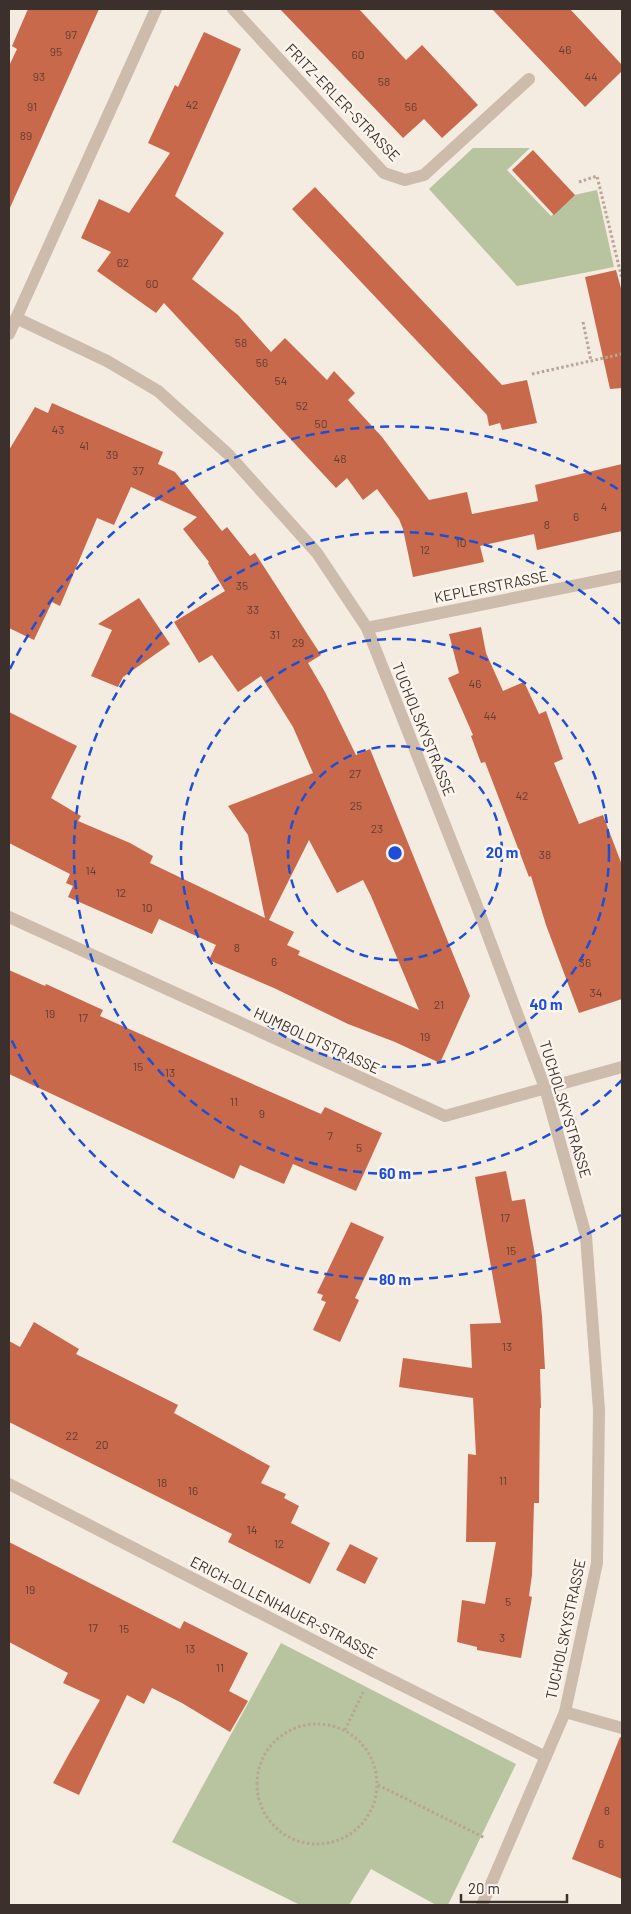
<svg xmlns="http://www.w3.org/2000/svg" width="631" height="1914" font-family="Barlow,sans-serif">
	<rect width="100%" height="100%" fill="#f4ebe1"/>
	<path fill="#b8c4a0" d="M473,148H530L507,170L551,216L574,195L597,190L614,267L517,286L429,189Z
		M281,1643L516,1764L448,1905H436L371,1869L349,1905H300L172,1842Z"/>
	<path fill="#c8694b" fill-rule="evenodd" d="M28,9H99L9,210V66L17,49L12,46Z
		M280,9H359L406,60L422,45L478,105L442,138L424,119L403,138Z
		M492,9H570L622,65V71L585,107Z
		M204,32L241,49L175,196L224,233L192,279L238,315L271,352L285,338L327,380L334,371L355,393L348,400L382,437L429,500L467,492L472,514L538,501L535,485L622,464V531L537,550L534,534L480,546L484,562L413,577L403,529L399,519L377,489L363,500L347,478L336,488L164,303L156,313L97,271L111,252L81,238L99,199L129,213L170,153L148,143L175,85L178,87Z
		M533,150L575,195L554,215L512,170Z
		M315,187L502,385L527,380L537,423L502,430L500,423L489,426L487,415L292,209Z
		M616,270L622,292V388L610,389L585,277Z
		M52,403L163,452L158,464L175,472L222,531L227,527L250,556L255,553L321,655L308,663L325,692L356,755L370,749L470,996L440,1063L395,1042L348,1024L274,988L209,960L216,945L159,919L152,934L68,897L73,886L66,883L70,874L9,843V712L77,746L51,798L81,816L78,821L130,843L153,856L150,863L265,918L248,835L228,806L313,773L293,727L261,676L238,692L212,655L199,663L174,622L225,591L208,563L209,562L183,529L197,517L131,487L114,525L97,518L60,606L52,602L34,640L9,628V450L35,407L48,413ZM309,840L337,893L363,880L371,896L419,1010L298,955L300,951L287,945L294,932L269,920Z
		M139,598L170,644L123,677L118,687L91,676L112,630L98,624Z
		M481,627L486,653L503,691L524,682L539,714L546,711L563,759L554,763L579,824L603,815L622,865V999L579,1013L546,925L531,876L529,877L485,762L481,763L471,736L473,735L448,678L459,673L449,634Z
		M9,970L45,986L46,984L103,1010L100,1016L257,1086L321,1114L325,1107L382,1133L356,1191L293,1164L284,1184L240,1165L234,1179L9,1074Z
		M506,1171L512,1201L525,1199L536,1261L542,1316L545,1369H540L541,1408H540L539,1503H534L532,1575L529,1596L532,1597L521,1658L477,1650V1647L457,1642L462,1600L485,1604L496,1542H466L468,1454L476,1455L473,1398L399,1387L403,1358L472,1368L470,1324L501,1323L475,1177Z
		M351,1222L384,1237L355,1298L359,1300L340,1342L313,1330L326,1302L321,1300L323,1295L317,1293Z
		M34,1322L79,1349L76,1354L178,1405L174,1413L270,1466L261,1483L286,1494L284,1498L299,1506L291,1523L330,1543L310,1584L228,1542L232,1534L9,1422V1341L20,1347Z
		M9,1542L180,1629L184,1621L248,1653L229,1691L248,1701L230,1732L182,1703L152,1688L144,1704L127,1695L79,1795L53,1783L70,1752L100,1700L63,1683L68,1673L9,1642Z
		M350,1544L378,1558L365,1584L336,1570Z
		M620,1737L622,1738V1879L572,1859Z"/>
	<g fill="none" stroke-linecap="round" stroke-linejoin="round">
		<path stroke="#b9a596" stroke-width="3" stroke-dasharray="2.5 2.5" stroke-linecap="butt" d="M579,182L597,176L622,279
			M583,322L591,361
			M532,374L622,354
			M257 1784a60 60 0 1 1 120 0a60 60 0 1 1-120 0Z
			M345,1730L363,1692
			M378,1785L485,1838"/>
		<path stroke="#cdbbac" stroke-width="12" d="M233,9L384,173L405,180L424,175L529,79
			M16,318L107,361L158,391L228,454L317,553L367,628L475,901L545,1088L586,1236L599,1410L597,1563L565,1712L482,1905
			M9,334L156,9
			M367,628L622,576
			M9,917L445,1116L622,1067
			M9,1484L373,1671L546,1757
			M565,1712L622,1728"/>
	</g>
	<g fill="none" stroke="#1d4ed8" stroke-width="2.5" stroke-dasharray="9 6">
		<circle cx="395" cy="853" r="107"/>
		<circle cx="395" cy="853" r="214"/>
		<path d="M622 1080A321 321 0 1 1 622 626"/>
		<path d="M621 1215A427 427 0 0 1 10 1037M10 669A427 427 0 0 1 621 491"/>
	</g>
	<g text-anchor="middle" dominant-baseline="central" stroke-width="5" stroke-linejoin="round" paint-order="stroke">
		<g font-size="12" fill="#5e3e33">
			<text x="71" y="34">97</text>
			<text x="565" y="49">46</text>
			<text x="56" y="51">95</text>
			<text x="358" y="54">60</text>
			<text x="39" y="76">93</text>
			<text x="591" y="76">44</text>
			<text x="384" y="81">58</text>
			<text x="192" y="104">42</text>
			<text x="32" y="106">91</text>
			<text x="411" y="106">56</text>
			<text x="26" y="135">89</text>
			<text x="123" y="262">62</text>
			<text x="152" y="283">60</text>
			<text x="241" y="342">58</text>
			<text x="262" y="362">56</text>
			<text x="281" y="380">54</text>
			<text x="302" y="405">52</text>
			<text x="321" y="423">50</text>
			<text x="58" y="429">43</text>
			<text x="84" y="445">41</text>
			<text x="112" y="454">39</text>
			<text x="340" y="458">48</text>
			<text x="138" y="470">37</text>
			<text x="604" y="506">4</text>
			<text x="576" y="516">6</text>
			<text x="547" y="524">8</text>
			<text x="461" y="542">10</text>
			<text x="425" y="549">12</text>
			<text x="242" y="585">35</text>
			<text x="253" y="609">33</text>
			<text x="275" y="634">31</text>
			<text x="298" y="642">29</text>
			<text x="475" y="683">46</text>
			<text x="490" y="715">44</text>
			<text x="355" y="773">27</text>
			<text x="522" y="795">42</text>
			<text x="356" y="805">25</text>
			<text x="377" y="828">23</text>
			<text x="545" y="854">38</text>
			<text x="91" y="870">14</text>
			<text x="121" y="892">12</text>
			<text x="147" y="907">10</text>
			<text x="237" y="947">8</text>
			<text x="274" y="961">6</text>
			<text x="585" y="962">36</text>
			<text x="596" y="992">34</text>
			<text x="439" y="1004">21</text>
			<text x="50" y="1013">19</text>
			<text x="83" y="1017">17</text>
			<text x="425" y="1036">19</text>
			<text x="138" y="1066">15</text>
			<text x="170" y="1072">13</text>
			<text x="234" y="1101">11</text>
			<text x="262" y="1113">9</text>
			<text x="330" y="1135">7</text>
			<text x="359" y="1147">5</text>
			<text x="505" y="1217">17</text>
			<text x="511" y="1250">15</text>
			<text x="507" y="1346">13</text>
			<text x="72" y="1435">22</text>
			<text x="102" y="1444">20</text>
			<text x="503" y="1480">11</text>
			<text x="162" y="1482">18</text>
			<text x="193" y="1490">16</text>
			<text x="252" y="1529">14</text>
			<text x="279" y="1543">12</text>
			<text x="30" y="1589">19</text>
			<text x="508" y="1601">5</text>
			<text x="93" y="1627">17</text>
			<text x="124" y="1628">15</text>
			<text x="502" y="1637">3</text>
			<text x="190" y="1648">13</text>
			<text x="220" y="1667">11</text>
			<text x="607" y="1810">8</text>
			<text x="601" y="1843">6</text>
		</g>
		<g font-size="15" fill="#3b302b" stroke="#fbf5ee">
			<text transform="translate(343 102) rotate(46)">FRITZ-ERLER-STRASSE</text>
			<text transform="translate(491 586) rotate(-11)">KEPLERSTRASSE</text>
			<text transform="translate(424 729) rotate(68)">TUCHOLSKYSTRASSE</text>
			<text transform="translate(317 1040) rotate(25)">HUMBOLDTSTRASSE</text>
			<text transform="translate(566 1109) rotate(73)">TUCHOLSKYSTRASSE</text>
			<text transform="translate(284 1607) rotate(27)">ERICH-OLLENHAUER-STRASSE</text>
			<text transform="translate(565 1629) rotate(-78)">TUCHOLSKYSTRASSE</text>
		</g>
	</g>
	<circle cx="395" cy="853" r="8" fill="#1d4ed8" stroke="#fbf5ee" stroke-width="2.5"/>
	<g font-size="15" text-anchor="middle" font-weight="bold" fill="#1d4ed8" stroke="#fbf5ee" stroke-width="5" stroke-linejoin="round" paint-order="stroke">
		<text x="502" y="858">20 m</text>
		<text x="546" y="1010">40 m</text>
		<text x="395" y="1179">60 m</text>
		<text x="395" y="1285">80 m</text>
	</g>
	<rect width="631" height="1914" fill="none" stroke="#3b302b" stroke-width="20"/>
	<path d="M461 1894v8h106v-8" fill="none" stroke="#3b302b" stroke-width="2.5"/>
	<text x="468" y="1894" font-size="15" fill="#3b302b" stroke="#fbf5ee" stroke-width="4" paint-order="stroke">20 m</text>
</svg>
